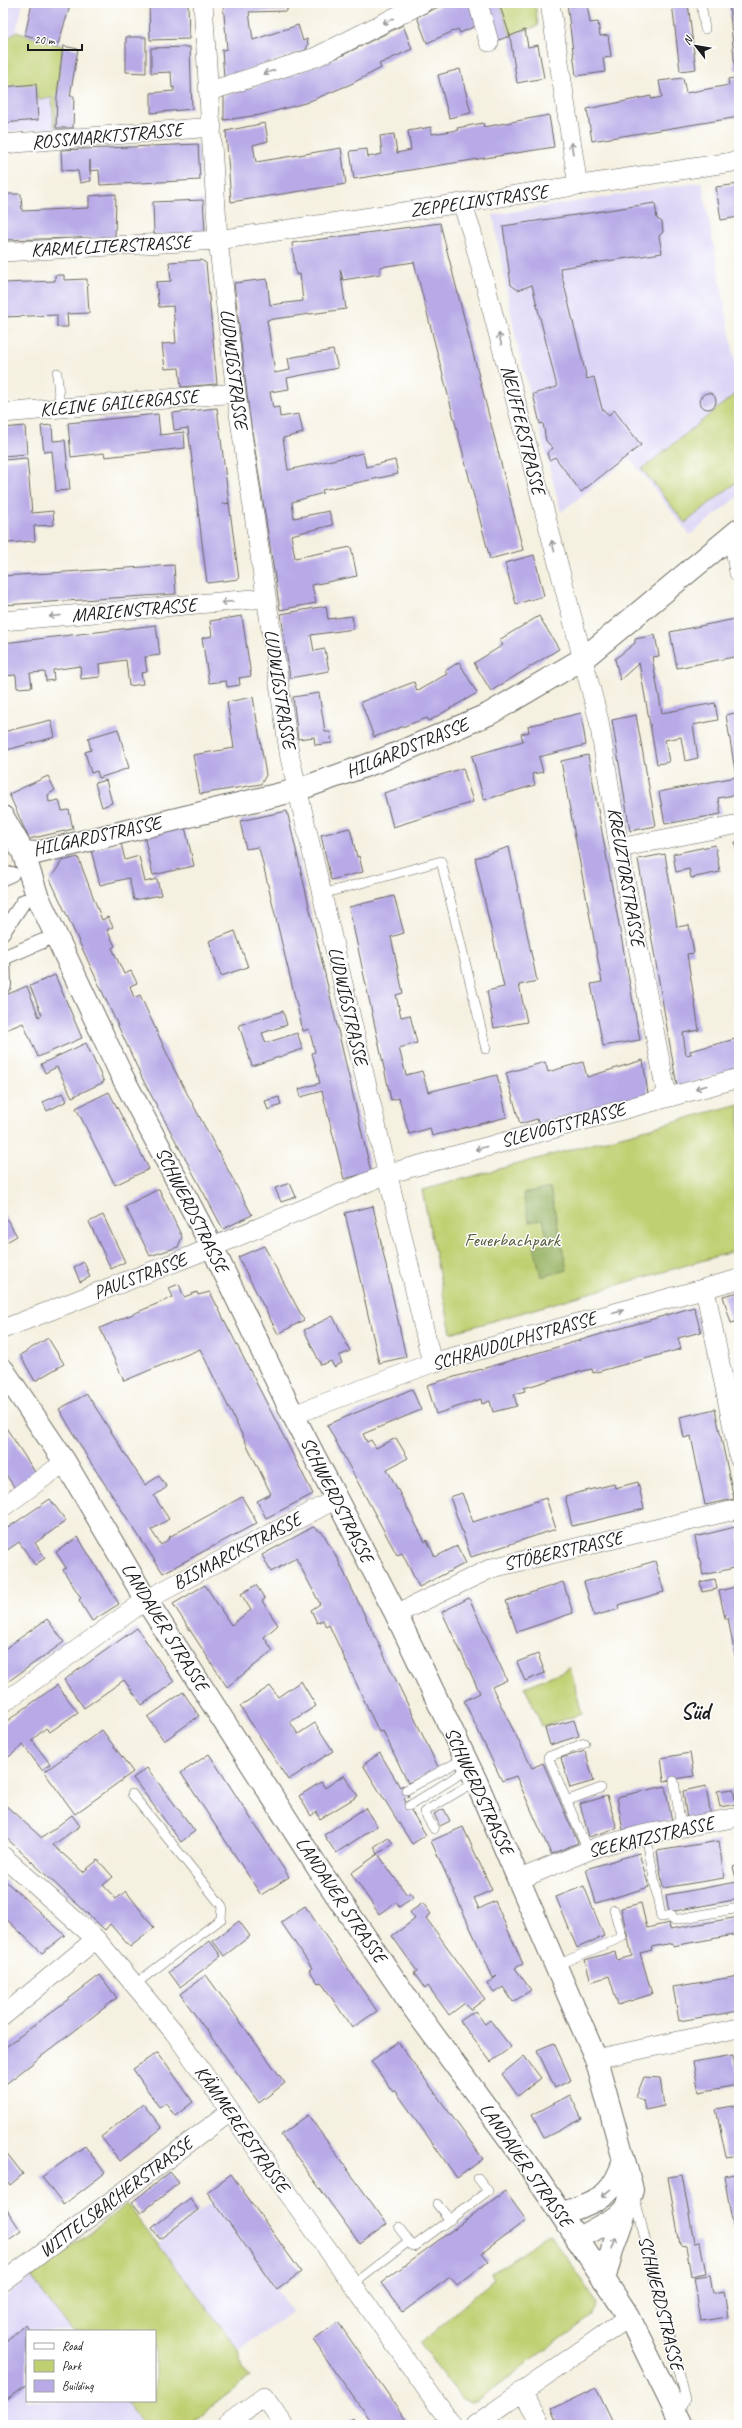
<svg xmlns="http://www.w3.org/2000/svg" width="742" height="2428" font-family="Caveat,sans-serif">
	<rect width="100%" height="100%" fill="#fff"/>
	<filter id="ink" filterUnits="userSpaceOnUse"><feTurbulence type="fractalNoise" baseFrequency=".025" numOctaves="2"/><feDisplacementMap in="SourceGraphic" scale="8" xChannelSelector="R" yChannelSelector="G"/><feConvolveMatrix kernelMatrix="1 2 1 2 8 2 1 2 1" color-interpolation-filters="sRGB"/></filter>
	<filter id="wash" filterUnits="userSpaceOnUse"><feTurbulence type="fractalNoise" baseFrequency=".012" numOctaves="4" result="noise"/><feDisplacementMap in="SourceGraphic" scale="16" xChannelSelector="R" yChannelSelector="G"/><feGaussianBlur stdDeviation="0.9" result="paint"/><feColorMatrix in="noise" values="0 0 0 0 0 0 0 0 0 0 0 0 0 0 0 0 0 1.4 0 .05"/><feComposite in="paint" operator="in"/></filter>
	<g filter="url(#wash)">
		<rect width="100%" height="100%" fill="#f5f1e1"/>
		<path fill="#ddd5f6" d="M3,3H23L16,32L63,46L57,96L56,128L3,132Z
			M702,182L737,372L739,370V496L690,535L630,458L561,512L516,340L493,215Z
			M213,2201L292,2312L239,2350L158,2244Z
			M31,2277L72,2331H27V2401H125L143,2425H3V2299Z"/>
		<path fill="#bfd072" stroke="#6e7647" d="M502,3H535L538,26L510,36L500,4Z
			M16,32L63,46L57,96L56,128L54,126L52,98L37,99L36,85L3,87V42Z
			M739,391V480L685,523L642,469Z
			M739,1104V1250L451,1333L422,1190Z
			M570,1668L582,1714L542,1726L525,1687Z
			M127,2204L239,2350L243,2368L250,2377L188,2425H143L125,2401H155V2331H72L31,2277Z
			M549,2233L597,2303L596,2309L592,2316L478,2400L471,2402L462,2399L420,2344L494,2279L491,2274Z"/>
		<path fill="#97b264" stroke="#5a6740" d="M550,1188L567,1270L541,1277L534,1246L548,1243L543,1219L529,1222L523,1194Z"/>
		<g id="blocks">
			<path fill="#b8aae7" d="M32,3H71L58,44L25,35Z
				M149,3H188L189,39L150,40Z
				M223,3H287V11L249,12L253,40L298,25L303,41L307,39L308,44L306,50L224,78L222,50L227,49Z
				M447,3H473L480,24L460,33L458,29L427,43L417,17Z
				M483,3H499L510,36L493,42Z
				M567,3H587L590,23L598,22L600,36L608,35L611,57L603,58L605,72L576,76Z
				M672,3H688L696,69L680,71Z
				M729,3H739V70H735Z
				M403,25L412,49L379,64L381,68L351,84L305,103L260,115L224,120V96L297,73L339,57Z
				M525,30L528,47L538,45L544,78L517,83L510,36Z
				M126,37H146V73L126,72Z
				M63,46L78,49L70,96H74L73,128H56L57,96Z
				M190,47L192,109L151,113V93L174,91V87L172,88L171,72L151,73V48Z
				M460,69L471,113L449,118L438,75Z
				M739,77V117L592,141L587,109L651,96V99L662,97L659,81L683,78L686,93L729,85L728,79Z
				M36,84L38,120L3,123V87Z
				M549,115L554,147L354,179L350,151L367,149L368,157L382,154L380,136L394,134L397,153L411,150L408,131L431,127L432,134L458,130L457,128L483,123L484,127Z
				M265,123L268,141L253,145L256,162L341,148L346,184L231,202L226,131Z
				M198,144L200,180L100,185L99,170L90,171V160V171L91,181L80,183L78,171L62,170L61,150Z
				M739,184V217L721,220L716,187Z
				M6,194H21L22,211L89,208V196L116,194L115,237L3,240V209H7Z
				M203,200L205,230L200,236L154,234L153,202Z
				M655,203L657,219L662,222L663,232L659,236L662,253L560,268L587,379L594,377L602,409L609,415L614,410L641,445L581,492L555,457L549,460L547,453L553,448L546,441L543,423L540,424L533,394L557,387L532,285L518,290L511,285L503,226Z
				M440,223L523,550L490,559L414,262L380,267V274L343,280L340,269L346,309L267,320L275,373L290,370L288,358L333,350L338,368L287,378L289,389L270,392L273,408L279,407L280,417L299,414L303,433L283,438L288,470L363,453L366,467L395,460L398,474L322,490L323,493L292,502L294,518L329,511L333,525L291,535L295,558L351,547L357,576L312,585L316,603L280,610L249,412L234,283L267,279L270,305L303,301L300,274L296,275L292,243Z
				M201,260L206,263L217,384L181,387L179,368L165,369L162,344L176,343L173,306L159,307L156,282L171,281L169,262Z
				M55,275H64V280L87,279L89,313L67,314L68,327H57V315L3,317V283L55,281Z
				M700 401a8 8 0 1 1 16 0a8 8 0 1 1-16 0Z
				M217,408L229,503L223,504L229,503L239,579L207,583L188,428L174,430L172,413Z
				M158,414L160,435L184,432L185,448L105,457L104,453L71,457L68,423Z
				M52,425L53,441L65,440L70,490L56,491L52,451L44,452L41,426Z
				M25,426L27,454L3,456V428Z
				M27,458L32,513L53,511L54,525L34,526L35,541L8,543L3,460Z
				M534,555L544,596L516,604L505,563Z
				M174,565L176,594L3,605V576Z
				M326,606L328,619L352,616L354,629L311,635L314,651L325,649L329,671L290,678L281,614Z
				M242,616L251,676L239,678L240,685L227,687L226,681L209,683L202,638L212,636L210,621Z
				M539,616L559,649L491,691L474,663L503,645L499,640Z
				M735,619L739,656L677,668L670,632Z
				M156,625L160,655L145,657L147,672L141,673L143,684L129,686L126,660L99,664L100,677L81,679L80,666L53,670L54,680L46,681L45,672L30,673L32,687L17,688L16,675L3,676V643Z
				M655,635L659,656L652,657L662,713L715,703L718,720L693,725L698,758L685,761L681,737L665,740L669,762L657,764L639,663L620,680L615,659L635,643V639Z
				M459,662L477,693L429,721L427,718L374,737L361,702L414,682L417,691L447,674L445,671Z
				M319,693L325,732H330L332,743L315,745L314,737L298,739L293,697Z
				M253,697L266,775L261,784L200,794L193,755L234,748L227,702Z
				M739,712V794L718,798L721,814L665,824L659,792L736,777L726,715Z
				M581,713L586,745L539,757L543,772L532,774L535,785L484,800L472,756L523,741L521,734L529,732L528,726Z
				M636,715L656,826L630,831L612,720Z
				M51,720L55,737L3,751V732Z
				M118,729L129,768L99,778L97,771L91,773L85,752L91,750L88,738Z
				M588,755L640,1040L603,1046L591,984L602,982L561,761Z
				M463,768L473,802L393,827L384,793Z
				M48,776L55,790L48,795L49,802L59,800L62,811L69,810L73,829L29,839L9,794Z
				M106,780L112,803L102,807L95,783Z
				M287,811L371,1172L344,1179L322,1091L301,1097L299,1089L320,1083L312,1053L315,1052L309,1029L303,1031L260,852L258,847L246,849L240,821Z
				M185,827L194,866L153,875L144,836Z
				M350,828L357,857L359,856L363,872L331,880L321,835Z
				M739,841V861H738L735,842Z
				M121,843L125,860L139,856L145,882L157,879L161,895L134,900L129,878L100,885L91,850Z
				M715,845L720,872L691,878L689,869L676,872L673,854Z
				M509,847L537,981L519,985L527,1022L494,1028L487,991L504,987L475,858Z
				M665,854L677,927L689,925L694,953L687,954L699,1030L683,1033L686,1055L691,1054L690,1051L739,1038V1069L677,1086L638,859Z
				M78,857L102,920L108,917L113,927L107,930L115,946L112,948L124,974L131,971L137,983L130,986L134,998L140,995L174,1069L252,1215L223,1229L144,1082L50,879L62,861Z
				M394,896L404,933L391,937L403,993L396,995L401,1017L410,1015L417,1043L399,1048L406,1075L422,1071L428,1092L497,1075L507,1117L432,1136L430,1128L409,1134L399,1098L391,1100L349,907Z
				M235,931L248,967L221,976L209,941Z
				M55,975L82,1038L38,1057L23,1023L3,1031V986L8,994L27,986L39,1017L42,1015L30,986Z
				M283,1011L287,1025L262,1033L266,1043L297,1033L303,1049L252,1066L239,1025Z
				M86,1043L104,1082L72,1097L57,1067L45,1073L41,1064Z
				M643,1060L648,1094L539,1124L537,1119L520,1124L506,1073L545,1062L548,1072L583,1062L587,1077Z
				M109,1092L149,1169L115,1185L76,1108Z
				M63,1093L67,1101L47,1111L43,1102Z
				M279,1097L281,1105L268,1110L265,1101Z
				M290,1183L296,1197L281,1202L275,1188Z
				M159,1189L182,1237L178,1247L150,1256L125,1206Z
				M373,1206L406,1357L379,1363L345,1213Z
				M3,1213L17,1236L3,1244Z
				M103,1215L125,1262L111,1269L89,1222Z
				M264,1246L304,1320L278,1334L238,1257Z
				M84,1262L90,1277L80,1282L74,1267Z
				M179,1284L184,1297L197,1292L198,1295L210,1292L313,1494L266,1518L257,1501L271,1494L200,1349L124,1381L100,1328L173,1297L169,1288Z
				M739,1292V1321L731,1323L723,1296Z
				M694,1307L701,1332L678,1338L681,1349L593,1373L592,1369L570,1374L524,1388L525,1391L514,1394L517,1406L493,1412L490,1401L482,1404L481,1399L436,1414L427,1385Z
				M333,1316L350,1351L339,1356L342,1363L334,1367L331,1361L321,1365L304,1330Z
				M48,1338L64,1364L35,1381L20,1355Z
				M736,1356H739V1370H738Z
				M412,1389L421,1410L363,1434L367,1442L371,1440L376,1448L396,1438L408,1458L387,1469L425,1542L427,1540L435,1557L457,1546L466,1563L419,1587L402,1553L397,1555L327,1425Z
				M87,1394L145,1485L159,1476L167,1487L154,1496L169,1519L151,1530L161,1545L170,1538L169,1537L242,1497L257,1523L163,1573L89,1460L59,1409Z
				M715,1409L734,1499L705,1505L691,1436L684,1438L680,1417Z
				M3,1423L37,1475L16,1490L3,1470Z
				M638,1482L644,1509L572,1526L565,1496L614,1484L615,1488Z
				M462,1493L473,1522L546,1498L556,1529L471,1557L450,1497Z
				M50,1499L66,1521L35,1543L45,1558L35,1565L19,1542L3,1553V1531Z
				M739,1526V1567L703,1575L695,1537Z
				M313,1527L323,1533L337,1558L439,1769L408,1783L383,1731L379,1732L329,1625L326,1627L323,1620L317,1623L311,1610L320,1604L296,1558L271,1572L262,1555Z
				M78,1537L119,1604L92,1621L79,1600L81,1598L63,1570L66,1568L56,1552Z
				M655,1561L664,1592L618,1605L619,1609L594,1616L584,1582Z
				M715,1579L717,1589L702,1592L700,1582Z
				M563,1582L573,1613L517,1632L506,1601Z
				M205,1585L231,1625L251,1610L241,1594L256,1585L265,1599L262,1601L278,1625L264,1637L273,1651L227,1687L173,1604Z
				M739,1586V1672H738L728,1618H725L719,1591Z
				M469,1598L507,1680L492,1687L532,1768L543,1763L578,1843L551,1854L516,1776L502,1781L464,1701L480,1693L442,1612Z
				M47,1619L64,1642L3,1685V1650Z
				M137,1628L174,1682L142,1705L124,1680L84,1708L64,1680Z
				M538,1654L545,1673L525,1681L517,1662Z
				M301,1681L316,1706L290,1722L298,1734L315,1723L333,1751L288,1780L240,1706L270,1686L278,1697Z
				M57,1685L78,1712L50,1732L46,1728L32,1740L50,1764L42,1770L23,1745L4,1761L3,1724Z
				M183,1692L199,1716L164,1741L148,1717Z
				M574,1720L579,1736L550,1745L545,1728Z
				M102,1730L133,1772L75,1814L44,1772Z
				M585,1751L594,1781L570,1788L561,1758Z
				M380,1753L400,1787L403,1785L409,1796L404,1799L426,1835L412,1844L363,1765Z
				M690,1753L694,1776L664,1781L661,1758Z
				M209,1754L289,1877L261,1895L181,1773Z
				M147,1768L195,1831L181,1842L133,1778Z
				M344,1775L358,1796L320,1819L316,1812L311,1816L299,1796L321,1782L325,1788Z
				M665,1786L672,1821L623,1830L617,1797Z
				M706,1786L711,1817L687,1820L683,1791Z
				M733,1789L736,1804L720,1807L717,1791Z
				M607,1796L617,1828L589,1837L580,1804Z
				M3,1803L42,1838L72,1815L80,1826L53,1845L83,1872L98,1860L113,1877L103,1885L116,1899L126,1891L154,1928L130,1947L110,1924L105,1930L3,1835Z
				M365,1808L377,1826L336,1853L324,1835Z
				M444,1809L450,1821L440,1826L434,1814Z
				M463,1827L492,1890L474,1898L479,1909L495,1901L523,1964L515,1968L531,1990L513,2002L503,1987L494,1993L487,1984L497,1976L493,1978L431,1841Z
				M388,1837L393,1843L378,1854L407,1895L410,1892L414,1897L399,1907L396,1902L379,1914L351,1873L378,1854L374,1847Z
				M719,1841L724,1878L663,1888L657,1851Z
				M639,1853L649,1887L596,1903L586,1869Z
				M739,1865V1899L669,1912L666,1895L737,1882L733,1867Z
				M3,1879L65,1935L42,1953L3,1916Z
				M584,1886L604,1936L577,1948L556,1897Z
				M423,1903L431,1914L426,1918L485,1999L470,2010L465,2003L449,2015L428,1986L425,1989L414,1973L417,1971L392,1936L415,1919L410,1912Z
				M641,1903L647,1928L669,1923L670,1929L739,1917V1934L673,1946V1943L651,1947L652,1950L640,1953L652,1994L618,2005L609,1976L591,1982L585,1960L615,1951L617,1960L632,1956L621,1908Z
				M305,1906L377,2011L352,2028L321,1982L318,1983L309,1970L312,1968L281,1922Z
				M239,1921L250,1936L224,1956L213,1941Z
				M210,1941L221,1956L180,1987L169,1972Z
				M100,1975L117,1998L3,2086V2049Z
				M206,1975L285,2083L259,2103L180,1994Z
				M739,1976V2011L679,2021L673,1987Z
				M475,2011L485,2024L490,2020L511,2047L491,2062L460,2021Z
				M398,2042L483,2159L457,2178L395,2090L393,2092L371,2061Z
				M554,2043L571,2080L555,2088L537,2050Z
				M158,2052L193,2102L175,2116L166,2103L159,2107L133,2069Z
				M733,2055L738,2085L699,2092L693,2062Z
				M524,2056L541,2078L518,2096L502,2074Z
				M644,2077L660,2078L664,2106L645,2110L643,2100L636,2097Z
				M570,2095L582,2119L544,2138L532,2115Z
				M143,2104L162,2128L120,2161L101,2137Z
				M739,2105V2155L726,2157L716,2109Z
				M308,2115L387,2224L360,2244L281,2135Z
				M85,2146L105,2173L63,2205L42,2177Z
				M5,2151L23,2174L10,2185L3,2175V2153Z
				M170,2172L179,2183L141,2213L132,2202Z
				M739,2173V2225L733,2226L724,2176Z
				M231,2174L301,2272L277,2290L207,2192Z
				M682,2175L694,2243L700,2242L706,2273L691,2276L686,2246L680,2245L668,2177Z
				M505,2191L526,2220L482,2253L489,2261L457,2285L450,2277L403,2312L381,2283Z
				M190,2198L198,2210L160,2239L152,2228Z
				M3,2204L21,2231L3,2244Z
				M710,2275L713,2293L724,2291L728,2317L701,2321L694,2277Z
				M338,2322L408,2423L405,2425H373L313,2340Z
				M26,2325L30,2331H27V2384L3,2402V2343Z
				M596,2388L614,2425H559L552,2409Z
				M353,2418L358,2425H344Z"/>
		</g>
	</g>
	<g filter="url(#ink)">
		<use href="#blocks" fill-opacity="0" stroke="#686761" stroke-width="1"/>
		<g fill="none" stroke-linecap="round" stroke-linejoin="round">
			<g stroke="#686761" stroke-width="10">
				<path id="service" d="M701,3L705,29
					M57,373L60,408
					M322,894L441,861L486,1049
					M585,1743L548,1757L588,1851
					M674,1781L681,1827
					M406,1790L465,1758
					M132,1794L222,1906L221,1919L134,1985
					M566,1801L601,1788
					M409,1806L470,1768
					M434,1829L424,1812L476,1781
					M646,1834L661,1917L672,1915L673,1920L739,1908
					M557,1965L622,1937L614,1910
					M635,2198L685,2399L680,2413
					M437,2204L450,2220
					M399,2228L409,2241
					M352,2285L409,2241L413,2247L488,2191L478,2178"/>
			</g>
			<g stroke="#686761" stroke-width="16">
				<path id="pedestrian" d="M3,878L12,874
					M3,932L24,901
					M3,958L43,941
					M3,958L4,985"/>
			</g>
			<g stroke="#686761" stroke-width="20">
				<path id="minor" d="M203,3L218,240L236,393L290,758L432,1363
					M478,3L489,42
					M550,3L578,186
					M210,91L316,57L423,3
					M3,144L212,127
					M462,203L472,233L599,721L619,848L667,1097
					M3,252L218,240L739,161
					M3,413L236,393
					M733,536L739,573
					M3,621L265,598
					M619,848L739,824
					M705,1289L739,1458
					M3,1329L191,1256L387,1174L739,1078
					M293,1415L432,1363L739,1279
					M3,1507L65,1462
					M396,1614L492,1568L739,1509
					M3,1703L146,1600L336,1499
					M3,1856L96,1939L174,2032L452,2425
					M520,1879L597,1847L646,1834L739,1817
					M3,2016L96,1939
					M596,2059L739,2028
					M3,2282L230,2112
					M522,2391L542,2425
					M226,2425L264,2397L284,2425
					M475,2425L629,2317"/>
			</g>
			<g stroke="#686761" stroke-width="24">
				<path id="tertiary" d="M3,817L23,852L37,895L121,1074L212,1247L293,1415L396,1614L476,1781L596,2059L632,2189L627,2207L617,2217L577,2239
					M23,852L36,853L297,790L379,761L489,714L584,658L739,530
					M561,2214C597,2200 612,2199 624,2160
					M604,2280L613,2247L627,2207"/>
			</g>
			<g stroke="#686761" stroke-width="24">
				<path id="secondary" d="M3,1370L65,1462L146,1600L320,1871L415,2010L527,2163L629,2317L682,2425"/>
			</g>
			<use href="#service" stroke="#fff" stroke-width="9"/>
			<use href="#pedestrian" stroke="#fff" stroke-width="14"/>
			<use href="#minor" stroke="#fff" stroke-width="19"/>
			<use href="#tertiary" stroke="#fff" stroke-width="22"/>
			<use href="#secondary" stroke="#fff" stroke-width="22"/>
		</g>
		<defs><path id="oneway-shaft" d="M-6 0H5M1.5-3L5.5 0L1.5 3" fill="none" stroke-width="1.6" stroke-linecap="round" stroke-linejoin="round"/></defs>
		<g stroke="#999">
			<use href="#oneway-shaft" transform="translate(388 21) rotate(153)"/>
			<use href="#oneway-shaft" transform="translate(269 72) rotate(162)"/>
			<use href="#oneway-shaft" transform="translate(572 148) rotate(-99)"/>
			<use href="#oneway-shaft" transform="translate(500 339) rotate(-104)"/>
			<use href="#oneway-shaft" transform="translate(553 546) rotate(-105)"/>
			<use href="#oneway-shaft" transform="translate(227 602) rotate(175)"/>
			<use href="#oneway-shaft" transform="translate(55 616) rotate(175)"/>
			<use href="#oneway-shaft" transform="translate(701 1087) rotate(165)"/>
			<use href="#oneway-shaft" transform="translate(481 1148) rotate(165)"/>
			<use href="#oneway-shaft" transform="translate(618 1312) rotate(-15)"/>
			<use href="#oneway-shaft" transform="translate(606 2193) rotate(141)"/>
			<use href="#oneway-shaft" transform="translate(614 2243) rotate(-71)"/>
		</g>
	</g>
	<g text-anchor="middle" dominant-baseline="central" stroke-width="3" stroke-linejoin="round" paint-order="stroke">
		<g font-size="19" fill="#1c1c1c" stroke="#fff">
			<text transform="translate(107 136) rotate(-5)">ROSSMARKTSTRASSE</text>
			<text transform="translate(479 201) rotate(-8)">ZEPPELINSTRASSE</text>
			<text transform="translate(111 246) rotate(-3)">KARMELITERSTRASSE</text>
			<text transform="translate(234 369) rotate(83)">LUDWIGSTRASSE</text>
			<text transform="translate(119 403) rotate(-5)">KLEINE GAILERGASSE</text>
			<text transform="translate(523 430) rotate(76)">NEUFFERSTRASSE</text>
			<text transform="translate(134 610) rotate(-5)">MARIENSTRASSE</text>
			<text transform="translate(280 689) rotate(81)">LUDWIGSTRASSE</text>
			<text transform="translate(407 748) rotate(-22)">HILGARDSTRASSE</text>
			<text transform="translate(97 836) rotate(-12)">HILGARDSTRASSE</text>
			<text transform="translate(626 877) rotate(80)">KREUZTORSTRASSE</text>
			<text transform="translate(348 1006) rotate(77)">LUDWIGSTRASSE</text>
			<text transform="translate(563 1125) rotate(-15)">SLEVOGTSTRASSE</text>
			<text transform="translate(192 1210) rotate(63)">SCHWERDSTRASSE</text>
			<text transform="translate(140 1276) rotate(-21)">PAULSTRASSE</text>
			<text transform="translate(514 1341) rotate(-16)">SCHRAUDOLPHSTRASSE</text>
			<text transform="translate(337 1500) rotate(63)">SCHWERDSTRASSE</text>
			<text transform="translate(237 1551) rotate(-28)">BISMARCKSTRASSE</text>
			<text transform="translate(563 1551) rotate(-13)">STÖBERSTRASSE</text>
			<text transform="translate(165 1627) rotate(58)">LANDAUER STRASSE</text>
			<text transform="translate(479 1791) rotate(65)">SCHWERDSTRASSE</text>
			<text transform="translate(651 1837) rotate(-13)">SEEKATZSTRASSE</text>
			<text transform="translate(341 1900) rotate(56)">LANDAUER STRASSE</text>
			<text transform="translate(242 2129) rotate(55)">KÄMMERERSTRASSE</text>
			<text transform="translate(526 2165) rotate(55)">LANDAUER STRASSE</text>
			<text transform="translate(116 2197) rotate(-37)">WITTELSBACHERSTRASSE</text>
			<text transform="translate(661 2303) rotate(76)">SCHWERDSTRASSE</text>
		</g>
		<g font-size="19" fill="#555b3a" stroke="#fff">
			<text x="512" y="1240">Feuerbachpark</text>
		</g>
		<g font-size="23" font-weight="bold" fill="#1c1c1c" stroke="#fff">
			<text x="695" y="1711">Süd</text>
		</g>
	</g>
	<rect width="742" height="2428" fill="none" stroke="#fff" stroke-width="16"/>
	<rect x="26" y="2330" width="130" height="72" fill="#ffffff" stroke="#a4a4a4"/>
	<rect x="34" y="2343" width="20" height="6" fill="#ffffff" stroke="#a4a4a4"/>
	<text x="62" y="2350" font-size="12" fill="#1c1c1c">Road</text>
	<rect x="34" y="2360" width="20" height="12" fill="#bfd072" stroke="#a4a4a4"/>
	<text x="62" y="2370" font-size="12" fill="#1c1c1c">Park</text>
	<rect x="34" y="2380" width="20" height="12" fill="#b8aae7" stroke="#a4a4a4"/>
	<text x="62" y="2390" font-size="12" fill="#1c1c1c">Building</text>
	<g transform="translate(696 46) rotate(301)" stroke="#ffffff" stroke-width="3" paint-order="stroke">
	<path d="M0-3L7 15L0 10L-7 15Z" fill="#1c1c1c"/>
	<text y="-6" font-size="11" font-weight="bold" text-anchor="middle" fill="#1c1c1c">N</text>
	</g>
	<path d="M28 44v6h54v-6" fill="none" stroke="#1c1c1c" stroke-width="2"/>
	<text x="34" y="44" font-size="12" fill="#1c1c1c" stroke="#ffffff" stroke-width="3" paint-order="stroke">20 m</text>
</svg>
